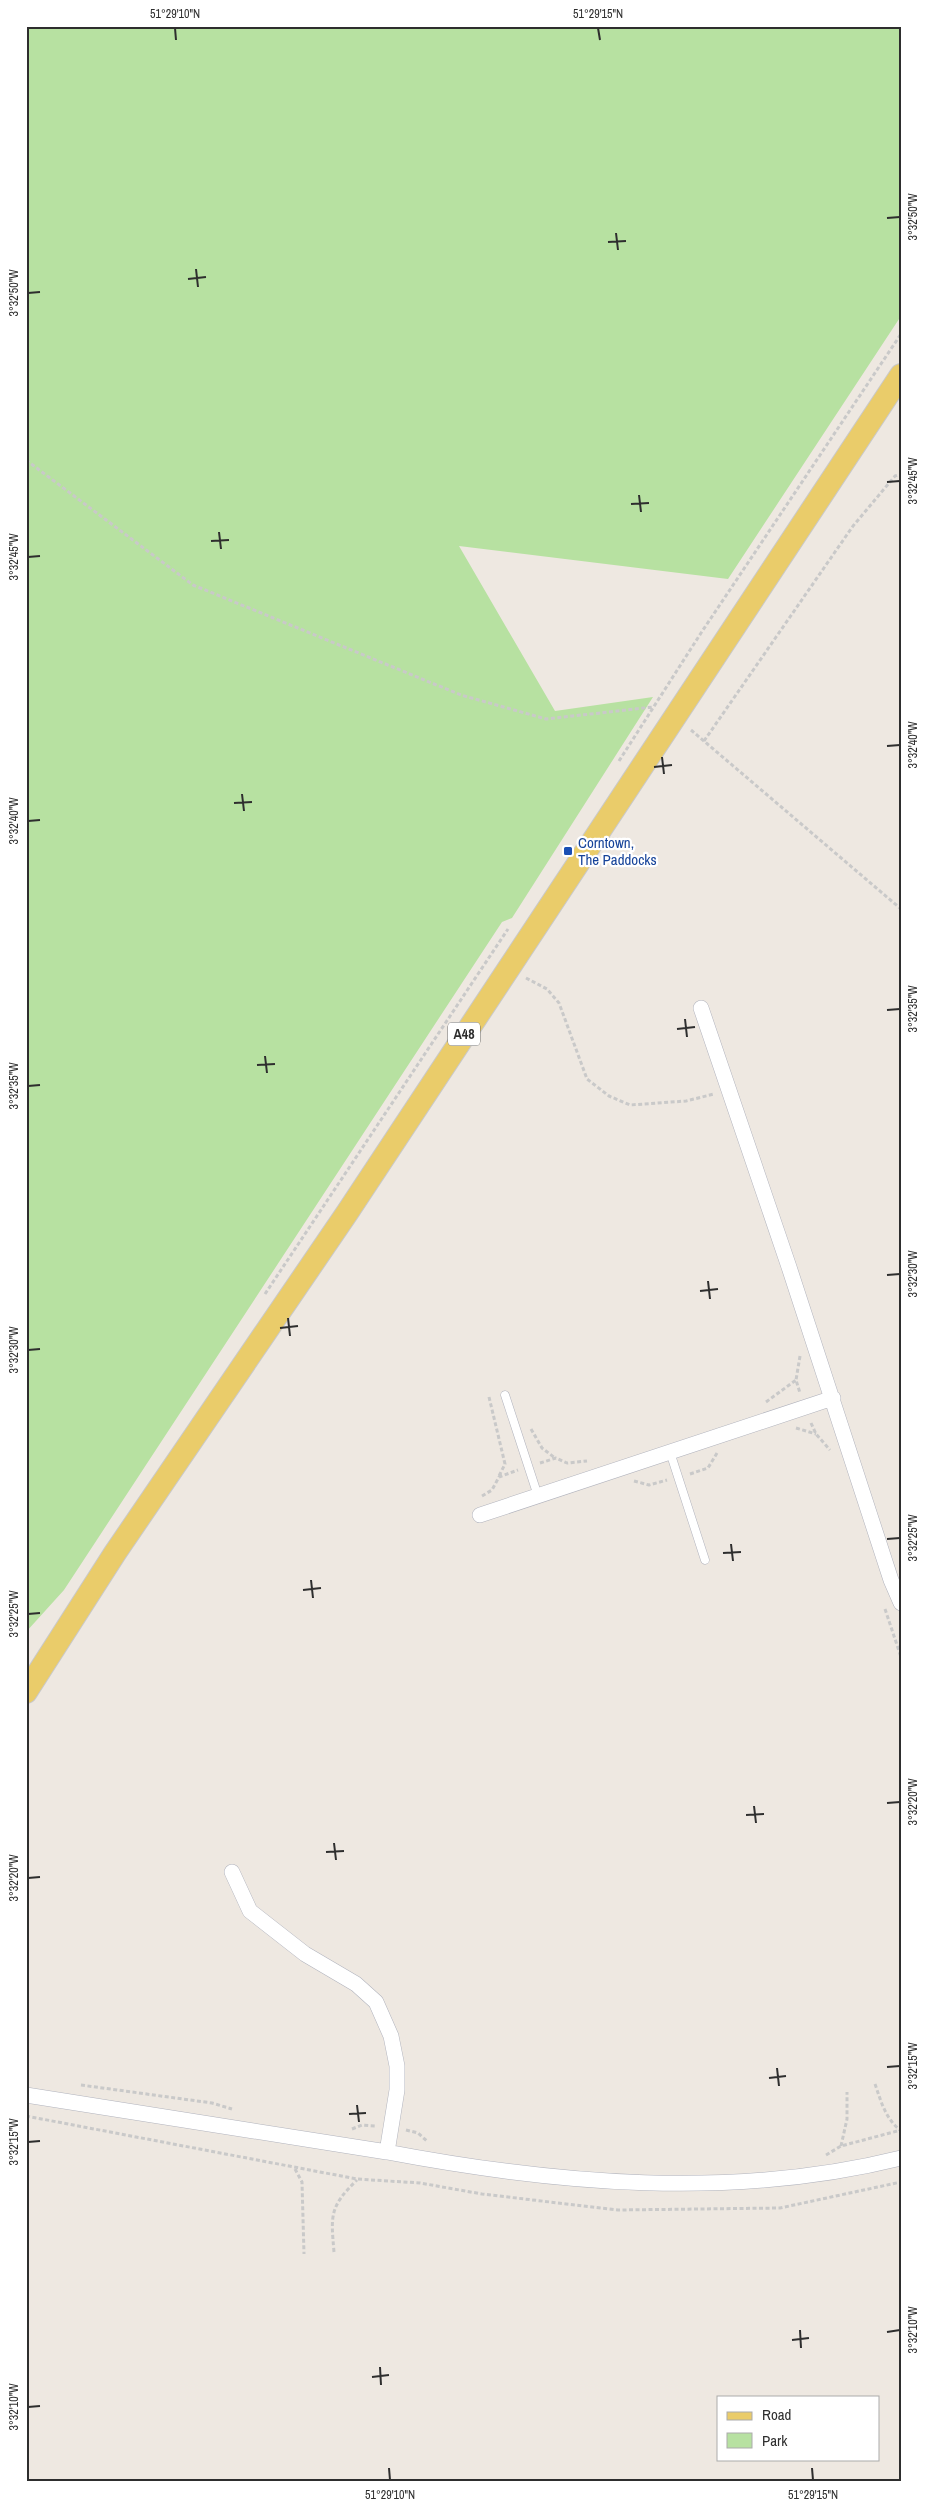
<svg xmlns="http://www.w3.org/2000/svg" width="927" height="2508" font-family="'Archivo Narrow',sans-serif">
	<rect width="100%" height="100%" fill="#eee8e1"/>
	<path fill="#b7e1a1" d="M26,26H901V316L728,579L459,546L555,711L653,697L512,918L502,922L64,1590L26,1632Z"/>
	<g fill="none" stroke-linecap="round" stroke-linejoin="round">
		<g stroke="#b1b3bd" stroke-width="9">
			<path id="lane" d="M505,1395L538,1496
				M670,1452L705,1560"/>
		</g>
		<g stroke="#b1b3bd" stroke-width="16">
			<path id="street" d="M701,1008L789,1267L891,1580L901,1603
				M480,1515L833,1398
				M26,2095L387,2152L397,2090V2066L391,2036L376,2002L356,1984L305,1954L250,1911L232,1872
				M387,2152C556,2184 733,2200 901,2158"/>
		</g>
		<g stroke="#c9c9c9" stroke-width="24">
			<path id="primary" d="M26,1692L115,1553L347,1213L901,375"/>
		</g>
		<path stroke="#c9c9c9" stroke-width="3" stroke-dasharray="4 2.5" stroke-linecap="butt" d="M26,460L193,585L461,695L546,719L653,707
			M691,730L901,909
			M704,741L853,526L895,476L901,474
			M619,761L701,633L901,334
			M526,978L547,989L559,1003L587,1079L609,1096L630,1105L686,1101L714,1094
			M265,1294L508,929
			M800,1356L796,1380L800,1393
			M489,1397L505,1464L499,1476
			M766,1402L796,1380
			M811,1423L816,1434L830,1450
			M796,1428L816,1434
			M531,1429L542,1448L555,1458
			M540,1463L556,1458L567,1463L587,1461
			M690,1474L708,1468L717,1453
			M634,1481L649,1485L667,1480
			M482,1496L492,1490L499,1477L518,1470
			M885,1609L901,1657
			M875,2084C881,2101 885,2118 900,2130
			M81,2085L212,2103L232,2109
			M26,2116L357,2179L420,2183L482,2194L618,2210L780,2208L901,2182
			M352,2129L362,2125L375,2126
			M406,2130L418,2133L428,2142
			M841,2146L847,2119V2092
			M826,2155L841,2146L901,2130
			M295,2169L302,2182L304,2254
			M334,2252C331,2216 329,2207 357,2180"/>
		<use href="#lane" stroke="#fff" stroke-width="8"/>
		<use href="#street" stroke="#fff" stroke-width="15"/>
		<use href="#primary" stroke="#eacc6a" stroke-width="22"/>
	</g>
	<path fill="none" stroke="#2e2e2e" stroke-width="2" d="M175,28L176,40M598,28L600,40M887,218L900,217M616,233L618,250M608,242L626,241M196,269L198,287M188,279L206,277M28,293L40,292M887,482L900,481M639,495L641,512M631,504L649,503M219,532L221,549M211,541L229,540M28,557L40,556M887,746L900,745M662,757L664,774M654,767L672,765M242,794L244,811M234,803L252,802M28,821L40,820M887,1010L900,1009M685,1019L687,1037M677,1029L695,1027M265,1056L267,1073M257,1065L275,1064M28,1086L40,1085M887,1275L900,1274M708,1281L710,1299M700,1291L718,1289M288,1318L290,1336M280,1328L298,1326M28,1350L40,1349M887,1539L900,1538M731,1544L733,1561M723,1553L741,1552M311,1580L313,1598M303,1590L321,1588M28,1614L40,1613M887,1803L900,1802M754,1806L756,1823M746,1815L764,1814M334,1843L336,1860M326,1852L344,1851M28,1878L40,1877M887,2067L900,2066M777,2068L779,2086M769,2078L786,2076M357,2105L359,2122M349,2114L366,2113M28,2142L40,2141M800,2330L801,2348M887,2332L900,2330M792,2340L809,2338M380,2367L381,2385M372,2377L389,2375M28,2407L40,2406M389,2468L390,2480M812,2468L813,2480"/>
	<rect fill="#1a4fb4" stroke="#fff" stroke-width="2" x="563" y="846" width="10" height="10" rx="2.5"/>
	<g text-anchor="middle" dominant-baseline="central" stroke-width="4.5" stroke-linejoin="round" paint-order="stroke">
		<rect fill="#fff" stroke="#6d6d6d" stroke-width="1" x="448" y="1022.5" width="32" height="23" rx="4"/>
		<g font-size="14" font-weight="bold" fill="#2e2e2e">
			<text x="464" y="1034">A48</text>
		</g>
		<g font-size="15" fill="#164399" stroke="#fff" text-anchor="start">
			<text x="578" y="842">Corntown,<tspan x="578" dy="17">The Paddocks</tspan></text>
		</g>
	</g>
	<rect width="927" height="2508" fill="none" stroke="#ffffff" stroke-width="55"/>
	<rect x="717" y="2396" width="162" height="65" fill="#ffffff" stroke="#ababab"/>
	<rect x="727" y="2412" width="25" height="8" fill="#eacc6a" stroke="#ababab"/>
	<text x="762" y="2420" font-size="15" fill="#2e2e2e">Road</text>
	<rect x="727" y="2433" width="25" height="15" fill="#b7e1a1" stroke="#ababab"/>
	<text x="762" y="2446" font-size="15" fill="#2e2e2e">Park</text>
	<rect x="28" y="28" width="872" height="2452" fill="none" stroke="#2e2e2e" stroke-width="2"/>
	<g font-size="12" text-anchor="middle" fill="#2e2e2e">
		<text x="175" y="18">51°29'10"N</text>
		<text x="598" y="18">51°29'15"N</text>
		<text transform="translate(913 217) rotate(-90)" y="4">3°32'50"W</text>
		<text transform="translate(14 293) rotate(-90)" y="4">3°32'50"W</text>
		<text transform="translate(913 481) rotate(-90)" y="4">3°32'45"W</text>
		<text transform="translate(14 557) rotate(-90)" y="4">3°32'45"W</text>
		<text transform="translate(913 745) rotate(-90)" y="4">3°32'40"W</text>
		<text transform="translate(14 821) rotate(-90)" y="4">3°32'40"W</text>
		<text transform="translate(913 1009) rotate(-90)" y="4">3°32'35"W</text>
		<text transform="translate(14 1086) rotate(-90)" y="4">3°32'35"W</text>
		<text transform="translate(913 1274) rotate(-90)" y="4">3°32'30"W</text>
		<text transform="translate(14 1350) rotate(-90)" y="4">3°32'30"W</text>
		<text transform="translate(913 1538) rotate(-90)" y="4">3°32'25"W</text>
		<text transform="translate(14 1614) rotate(-90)" y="4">3°32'25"W</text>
		<text transform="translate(913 1802) rotate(-90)" y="4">3°32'20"W</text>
		<text transform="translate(14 1878) rotate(-90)" y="4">3°32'20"W</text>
		<text transform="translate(913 2066) rotate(-90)" y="4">3°32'15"W</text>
		<text transform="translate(14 2142) rotate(-90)" y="4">3°32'15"W</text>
		<text transform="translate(913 2330) rotate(-90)" y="4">3°32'10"W</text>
		<text transform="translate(14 2407) rotate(-90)" y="4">3°32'10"W</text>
		<text x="390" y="2499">51°29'10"N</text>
		<text x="813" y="2499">51°29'15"N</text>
	</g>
</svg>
